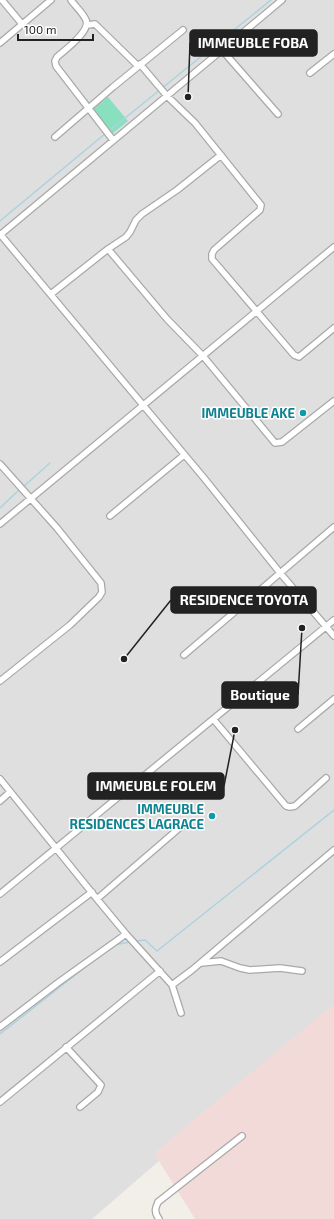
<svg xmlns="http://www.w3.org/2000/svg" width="334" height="1219" font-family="'Exo 2',sans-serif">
	<rect width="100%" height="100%" fill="#f2efe9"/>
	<path fill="#e0dfdf" d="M0,0H334V1009L92,1219H0Z"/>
	<path fill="#f2dad9" d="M334,1004V1219H195L154,1153Z"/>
	<path fill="#88e0be" d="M108,97L128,121L112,134L92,110Z"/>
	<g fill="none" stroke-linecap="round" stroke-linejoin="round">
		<path stroke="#aad3df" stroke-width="1.5" d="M109,131L271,0
			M0,221L106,133
			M23,487L50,463
			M0,508L20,489
			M136,941L145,940L157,951L334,810
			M114,945L130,942
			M0,1034L97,958"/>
		<g stroke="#a9a9a9" stroke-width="8">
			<path id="minor" d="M2,0L22,24
				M71,0C75,6 83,13 86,20C91,31 65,50 57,57L55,61L56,66L113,140
				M88,25L95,24L138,66
				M0,43L51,0
				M222,50L278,114
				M140,64L167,96L195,123L261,205L260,210L214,250L212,254V259L294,355L299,357L334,328
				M310,73L334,54
				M55,137L113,87L183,30
				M0,234L204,478L281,574L334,636
				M0,235L282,0
				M108,249L126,237L130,232L136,220L142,214L177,190L221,155
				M51,294L108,249L167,319L203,356L275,443L282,442L334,401
				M0,464L57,528L101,583L102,592L99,597L70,625L0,681
				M110,516L184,455
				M0,524L334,247
				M184,655L334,527
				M214,720L286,806L290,807L295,806L326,778
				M298,729L334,699
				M0,779L97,899L126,934L172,985L181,1013
				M0,801L10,792
				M0,894L334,620
				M97,899L184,824
				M0,962L92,892
				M201,963L221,961L240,968L250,970L280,968L302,971
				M172,985L192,970L334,850
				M0,1027L59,982L126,934
				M66,1047L101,1085L98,1092L80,1107
				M0,1102L160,971
				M159,1219C154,1212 155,1209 158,1202L242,1136"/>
		</g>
		<use href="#minor" stroke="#fff" stroke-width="5.5"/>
	</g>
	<g fill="#0f9aa8" stroke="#fff" stroke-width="1.5">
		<circle cx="303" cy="413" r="4"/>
		<circle cx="212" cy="816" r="4"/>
	</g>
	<g text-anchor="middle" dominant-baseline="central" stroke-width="3" stroke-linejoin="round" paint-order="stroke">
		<g font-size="13" font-weight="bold" fill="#0d838f" stroke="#fff" text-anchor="end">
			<text x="295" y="413">IMMEUBLE AKE</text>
			<text x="204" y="809">IMMEUBLE<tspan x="204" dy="15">RESIDENCES LAGRACE</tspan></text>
		</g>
	</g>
	<path fill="none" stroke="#222" stroke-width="1.5" d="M188 97L190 43M124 659L171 600M302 628L298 695M235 730L224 786"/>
	<g fill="#222" stroke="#fff" stroke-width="1.5">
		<circle cx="188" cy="97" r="4"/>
		<circle cx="124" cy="659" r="4"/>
		<circle cx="302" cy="628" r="4"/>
		<circle cx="235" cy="730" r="4"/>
	</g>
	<g fill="#222" stroke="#222" stroke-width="1.5">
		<rect x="190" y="30" width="127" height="26" rx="4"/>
		<rect x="171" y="587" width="145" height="26" rx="4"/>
		<rect x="222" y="682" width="76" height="26" rx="4"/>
		<rect x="88" y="773" width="136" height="26" rx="4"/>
	</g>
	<g font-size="14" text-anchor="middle" font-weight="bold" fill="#fff">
		<text x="253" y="48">IMMEUBLE FOBA</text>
		<text x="244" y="605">RESIDENCE TOYOTA</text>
		<text x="260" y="700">Boutique</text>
		<text x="156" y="791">IMMEUBLE FOLEM</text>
	</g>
	<path d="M18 34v6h75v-6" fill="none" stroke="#222222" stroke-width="2"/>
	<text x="24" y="34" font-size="12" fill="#222222" stroke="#ffffff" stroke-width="3" paint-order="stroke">100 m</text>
</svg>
